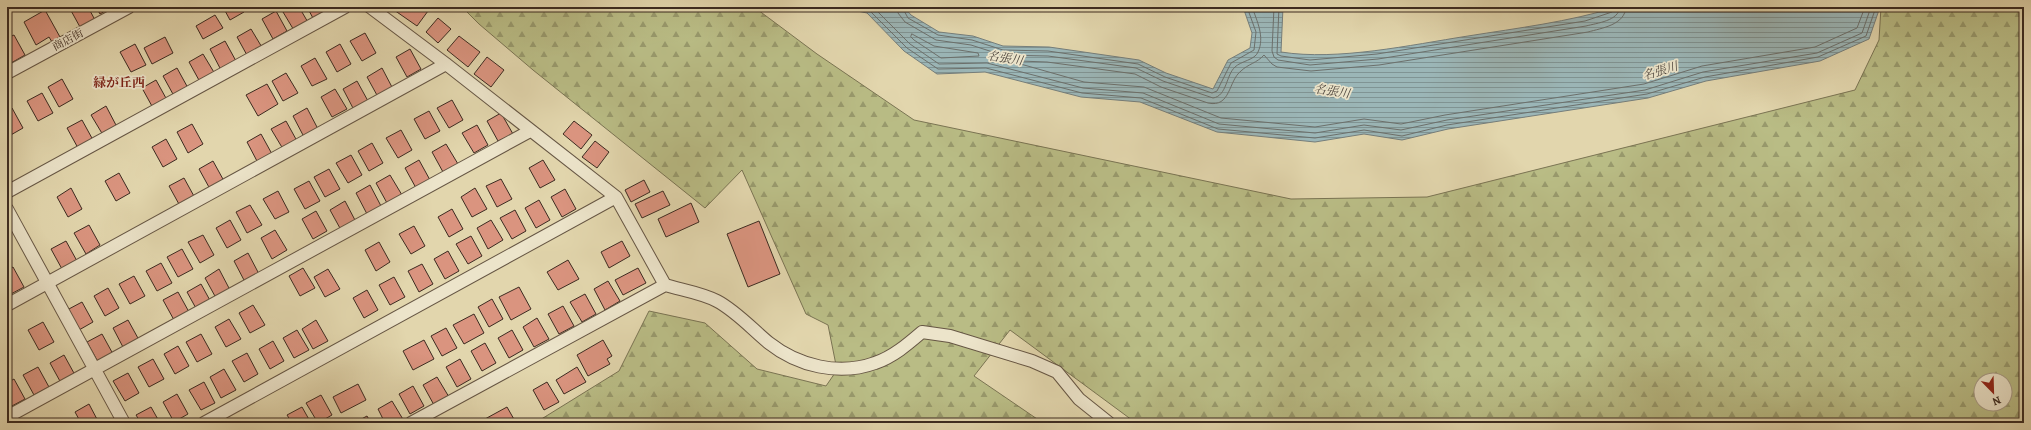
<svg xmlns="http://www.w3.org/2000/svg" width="2031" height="430" font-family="Alegreya,'Noto Serif JP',serif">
	<defs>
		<pattern id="forest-firs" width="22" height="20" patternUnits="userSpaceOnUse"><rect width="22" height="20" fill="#b9bc85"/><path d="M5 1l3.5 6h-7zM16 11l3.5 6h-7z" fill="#98996c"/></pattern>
		<pattern id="water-rules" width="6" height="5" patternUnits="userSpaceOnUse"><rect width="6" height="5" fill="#9bb6b7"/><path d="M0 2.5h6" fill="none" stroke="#809494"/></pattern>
	</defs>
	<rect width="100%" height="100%" fill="#e2d6ad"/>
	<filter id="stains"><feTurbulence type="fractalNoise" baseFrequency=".005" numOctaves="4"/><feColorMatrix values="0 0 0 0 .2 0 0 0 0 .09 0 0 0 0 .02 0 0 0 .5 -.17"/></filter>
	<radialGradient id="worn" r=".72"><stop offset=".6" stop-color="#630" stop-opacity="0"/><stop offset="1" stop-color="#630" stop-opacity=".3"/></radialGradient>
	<path fill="url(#forest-firs)" stroke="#7a7453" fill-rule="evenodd" d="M462,7H754L817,54L914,120L1291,199L1427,197L1855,90L1879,40L1881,7H2024V423H1136L1010,330L974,376L1043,423H535L619,371L649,311L705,323L757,369L826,386L837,370L828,325L806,314L742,170L705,208L533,70L479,24ZM1981,380H2005V404H1981Z"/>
	<path fill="url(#water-rules)" stroke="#757e7b" d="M838,7H904L911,15L939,32L973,36L1003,46L1049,47L1139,60L1166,73L1213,89L1228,60L1250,48L1252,33L1243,7H1283L1281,52C1338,61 1410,45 1468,36C1518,28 1568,22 1617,7H1880L1869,39L1820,61L1706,81L1648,98L1448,129L1402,140L1364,134L1315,142L1217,132L1140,102L1081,97L985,72L937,74L904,51L867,13Z"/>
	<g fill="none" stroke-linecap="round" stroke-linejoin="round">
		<path stroke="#6c706c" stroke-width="1" d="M856,7L869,10L907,48L938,69L986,68L1082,93L1141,98L1218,129L1315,138L1364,130L1402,136L1447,125L1647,94L1705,77L1818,57L1866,36L1876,7
			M873,7L910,44L939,64L987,63L1083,88L1143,93L1219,124L1315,133L1364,125L1401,130L1447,120L1645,90L1703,72L1817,53L1862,33L1871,7
			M897,7L898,13L905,22L936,40L971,45L1002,55L1048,56L1136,68L1163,81L1213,98C1227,96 1226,75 1235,67C1241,61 1255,60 1258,52C1265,37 1257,21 1252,7
			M902,7L908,18L938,35L972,40L1003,50L1048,51L1138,64L1165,77L1212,93L1217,91L1231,63L1254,50L1256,32L1247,7
			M1274,7L1272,51L1274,57L1278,60L1310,65L1378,59L1586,26C1597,23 1619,21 1620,7
			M1279,7L1277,54L1281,56L1310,60L1377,54L1585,21L1612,12L1615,7
			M1626,7C1625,25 1602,28 1588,32L1379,65L1311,71L1277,67L1272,64L1264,55C1257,63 1248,64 1241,71C1228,81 1231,108 1208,103L1161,87L1135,74L1047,62L1019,61L1017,63L1084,82L1144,87L1221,118L1315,127L1364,119L1401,124L1445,115L1644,84L1702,66L1815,47L1857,28L1865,7
			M912,34L934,46L978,53L979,56L941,58L914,40L911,37Z"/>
	</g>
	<path fill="#da947f" stroke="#3c2b21" d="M69,7H88L95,20L80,27Z
		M96,7H112L100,14Z
		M223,7H241L244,12L230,20Z
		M293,7H299L309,24L295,32L283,12Z
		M307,7H326L329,13L314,20Z
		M397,7H422L428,11L417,26L394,10Z
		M45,10L60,37L52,42L49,37L36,45L24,22Z
		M276,11L287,31L273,39L262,19Z
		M215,15L223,28L203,39L196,26Z
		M438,18L451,29L438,43L426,32Z
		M251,29L263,49L248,57L237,37Z
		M365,33L376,53L362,61L350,41Z
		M14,35L25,55L11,63L7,56V38Z
		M459,36L480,52L468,67L447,50Z
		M165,37L173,53L152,64L144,48Z
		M225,41L236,61L221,70L210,49Z
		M135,44L146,65L131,72L120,52Z
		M340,44L351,64L337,72L326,52Z
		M410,49L421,69L407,77L396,57Z
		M203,54L215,74L200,82L189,62Z
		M487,57L504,70L491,87L474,74Z
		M315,58L327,79L312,86L301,66Z
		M177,68L188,88L174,96L163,76Z
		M382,68L393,89L378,97L367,77Z
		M286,73L298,93L283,101L272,81Z
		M62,79L73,99L59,107L48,87Z
		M156,80L167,100L153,108L142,88Z
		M357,81L368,101L354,110L343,89Z
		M267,84L278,104L258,116L246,95Z
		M335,89L347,109L332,117L321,97Z
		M42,93L53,113L38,121L27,101Z
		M452,100L463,120L449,128L437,108Z
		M106,106L117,127L103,135L91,115Z
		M12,108L23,128L9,136L7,133V110Z
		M307,108L318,129L304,137L293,116Z
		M429,111L440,131L425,139L414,119Z
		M501,113L513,134L498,141L487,121Z
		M82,120L93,140L78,148L67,128Z
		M286,121L297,141L283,149L271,129Z
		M574,121L592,135L581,149L563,134Z
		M192,124L203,144L188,153L177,132Z
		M477,125L488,145L474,153L462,133Z
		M401,130L412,150L398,158L386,138Z
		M261,134L272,154L258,163L247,142Z
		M166,139L177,159L163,167L152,147Z
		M595,141L609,152L597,168L582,157Z
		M372,143L383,163L369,171L358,151Z
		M446,144L458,164L443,172L432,152Z
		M351,155L362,175L348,183L336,163Z
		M419,160L430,180L416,188L405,168Z
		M543,160L555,180L540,188L529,168Z
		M213,161L224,181L210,189L199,169Z
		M329,169L340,189L325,197L314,177Z
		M119,173L130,193L116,201L105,181Z
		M390,175L402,195L387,203L376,183Z
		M184,178L195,198L180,206L169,186Z
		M501,179L512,199L497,207L486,186Z
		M644,180L650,192L631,202L625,190Z
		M309,181L320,201L305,209L294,189Z
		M370,185L381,206L367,214L356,193Z
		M71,188L82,209L68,217L57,197Z
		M475,188L487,209L472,217L461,197Z
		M565,189L576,209L562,217L551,197Z
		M278,191L289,212L275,219L263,199Z
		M663,191L670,205L642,218L635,204Z
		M539,200L550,220L536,228L525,208Z
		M345,201L356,222L341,230L330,210Z
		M691,203L699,222L666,237L658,219Z
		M250,205L262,225L247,233L236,212Z
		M452,209L463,229L449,237L438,217Z
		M515,210L526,231L512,239L500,218Z
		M316,211L327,231L313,239L302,219Z
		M230,220L241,240L227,248L216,228Z
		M491,220L503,240L488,249L477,228Z
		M759,221L780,274L748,287L727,234Z
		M89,225L100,245L86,254L74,233Z
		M414,226L425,246L411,254L399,234Z
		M275,230L287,250L272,259L261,238Z
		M203,235L214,255L200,263L188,242Z
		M471,236L482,256L468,264L456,244Z
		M66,241L77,261L62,269L51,249Z
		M622,241L630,256L609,268L601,252Z
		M379,242L390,262L376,271L365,250Z
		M182,249L193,269L178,277L167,257Z
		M448,251L459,271L445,279L434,259Z
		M248,253L259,274L245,282L234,261Z
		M568,260L579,279L558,290L547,272Z
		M161,263L172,283L157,291L146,271Z
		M422,264L433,284L419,292L408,271Z
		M13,267L24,287L9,295L7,291V270Z
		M303,268L315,288L300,296L289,276Z
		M638,268L646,283L623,295L615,280Z
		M219,269L230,290L216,298L205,278Z
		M328,269L340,289L325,297L314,277Z
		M134,276L145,296L130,304L119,284Z
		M394,277L405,297L390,305L379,285Z
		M608,281L620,301L605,310L594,289Z
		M201,284L212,304L198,312L187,292Z
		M519,287L531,309L511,320L499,297Z
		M108,288L119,308L105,316L94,296Z
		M367,290L378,310L364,318L353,298Z
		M178,292L189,312L174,320L163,300Z
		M585,294L596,314L582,322L570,302Z
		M492,299L503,319L489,327L478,307Z
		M82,302L93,322L79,330L67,310Z
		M253,305L265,325L250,333L239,313Z
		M563,306L574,326L559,334L548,314Z
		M474,314L484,333L464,344L453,325Z
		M537,318L549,339L534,347L523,327Z
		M229,319L241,339L226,347L215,327Z
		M128,320L139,340L124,349L113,328Z
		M316,320L328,341L313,349L302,329Z
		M43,322L54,342L39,350L28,330Z
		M446,328L457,348L442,356L431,336Z
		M297,330L309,350L294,358L283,338Z
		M512,330L523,350L509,358L498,338Z
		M102,334L113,354L98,362L87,342Z
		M201,334L212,354L197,362L186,342Z
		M424,340L434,359L413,370L403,351Z
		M603,340L612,356L607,359L610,364L588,376L577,355Z
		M273,341L284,361L270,369L259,349Z
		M485,343L496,363L482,371L471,351Z
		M178,346L189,366L175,374L164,354Z
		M247,353L258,374L244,382L232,361Z
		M64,355L75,375L61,383L50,363Z
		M153,359L164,379L149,387L138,367Z
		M460,359L471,379L457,387L446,367Z
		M38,367L49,387L34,395L23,375Z
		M577,367L586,382L564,394L556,380Z
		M224,369L236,390L221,398L210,377Z
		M128,373L139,393L125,401L113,381Z
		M437,377L449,397L434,405L423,385Z
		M14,379L25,399L10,407L7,401V383Z
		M204,382L215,403L201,410L189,390Z
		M547,382L559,402L544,410L533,390Z
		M358,384L366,400L341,413L333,397Z
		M413,386L424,406L410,414L399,394Z
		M177,394L188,414L174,422L163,402Z
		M321,395L332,415L318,423L306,403Z
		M392,401L404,421L400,423H385L378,409Z
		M89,404L99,423H81L75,412Z
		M151,407L160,423H141L136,415Z
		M302,407L311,423H292L287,415Z
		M507,407L515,421L487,423L485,419Z
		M367,416L371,423H354Z"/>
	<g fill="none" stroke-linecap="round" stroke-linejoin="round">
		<g stroke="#665644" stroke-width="14">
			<path id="street" d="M370,7L446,64L616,197L665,285
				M7,73L129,7
				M7,192L345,7
				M7,209L124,423
				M7,305L446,64
				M7,417L530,131
				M204,423L616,197
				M411,423L665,285C682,290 702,293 717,301C736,311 752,329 769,343C798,366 839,376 875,363C893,357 908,344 922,332L950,336L1032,361L1057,372L1079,399L1109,423"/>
		</g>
		<use href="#street" stroke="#ece4ca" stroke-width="12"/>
	</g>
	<g text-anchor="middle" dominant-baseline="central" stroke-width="3.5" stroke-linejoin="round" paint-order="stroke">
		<g font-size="11" fill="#3c2b21" stroke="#ece4ca">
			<text transform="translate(68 40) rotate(-28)">商店街</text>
		</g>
		<g font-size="12" font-style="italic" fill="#4f473f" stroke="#ece4ca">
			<text transform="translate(1005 58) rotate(9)">名張川</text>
			<text transform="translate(1660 71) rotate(-17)">名張川</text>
			<text transform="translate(1332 91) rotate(9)">名張川</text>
		</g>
		<g font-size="13" font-weight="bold" fill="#7a1f14" stroke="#ece4ca">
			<text x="119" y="82">緑が丘西</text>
		</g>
	</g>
	<rect width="2031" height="430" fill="none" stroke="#e2d6ad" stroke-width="24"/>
	<rect x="8" y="8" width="2015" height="414" fill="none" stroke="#3c2b21" stroke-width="2"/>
	<rect x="12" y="12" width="2007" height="406" fill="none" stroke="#3c2b21"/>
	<g transform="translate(1993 392) rotate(157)"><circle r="19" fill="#ece4ca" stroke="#a69a86"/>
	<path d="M0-3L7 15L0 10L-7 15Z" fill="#8f2418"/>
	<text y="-6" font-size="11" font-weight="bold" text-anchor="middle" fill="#3c2b21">N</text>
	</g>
	<rect width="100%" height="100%" filter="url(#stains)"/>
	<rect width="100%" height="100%" fill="url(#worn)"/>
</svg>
